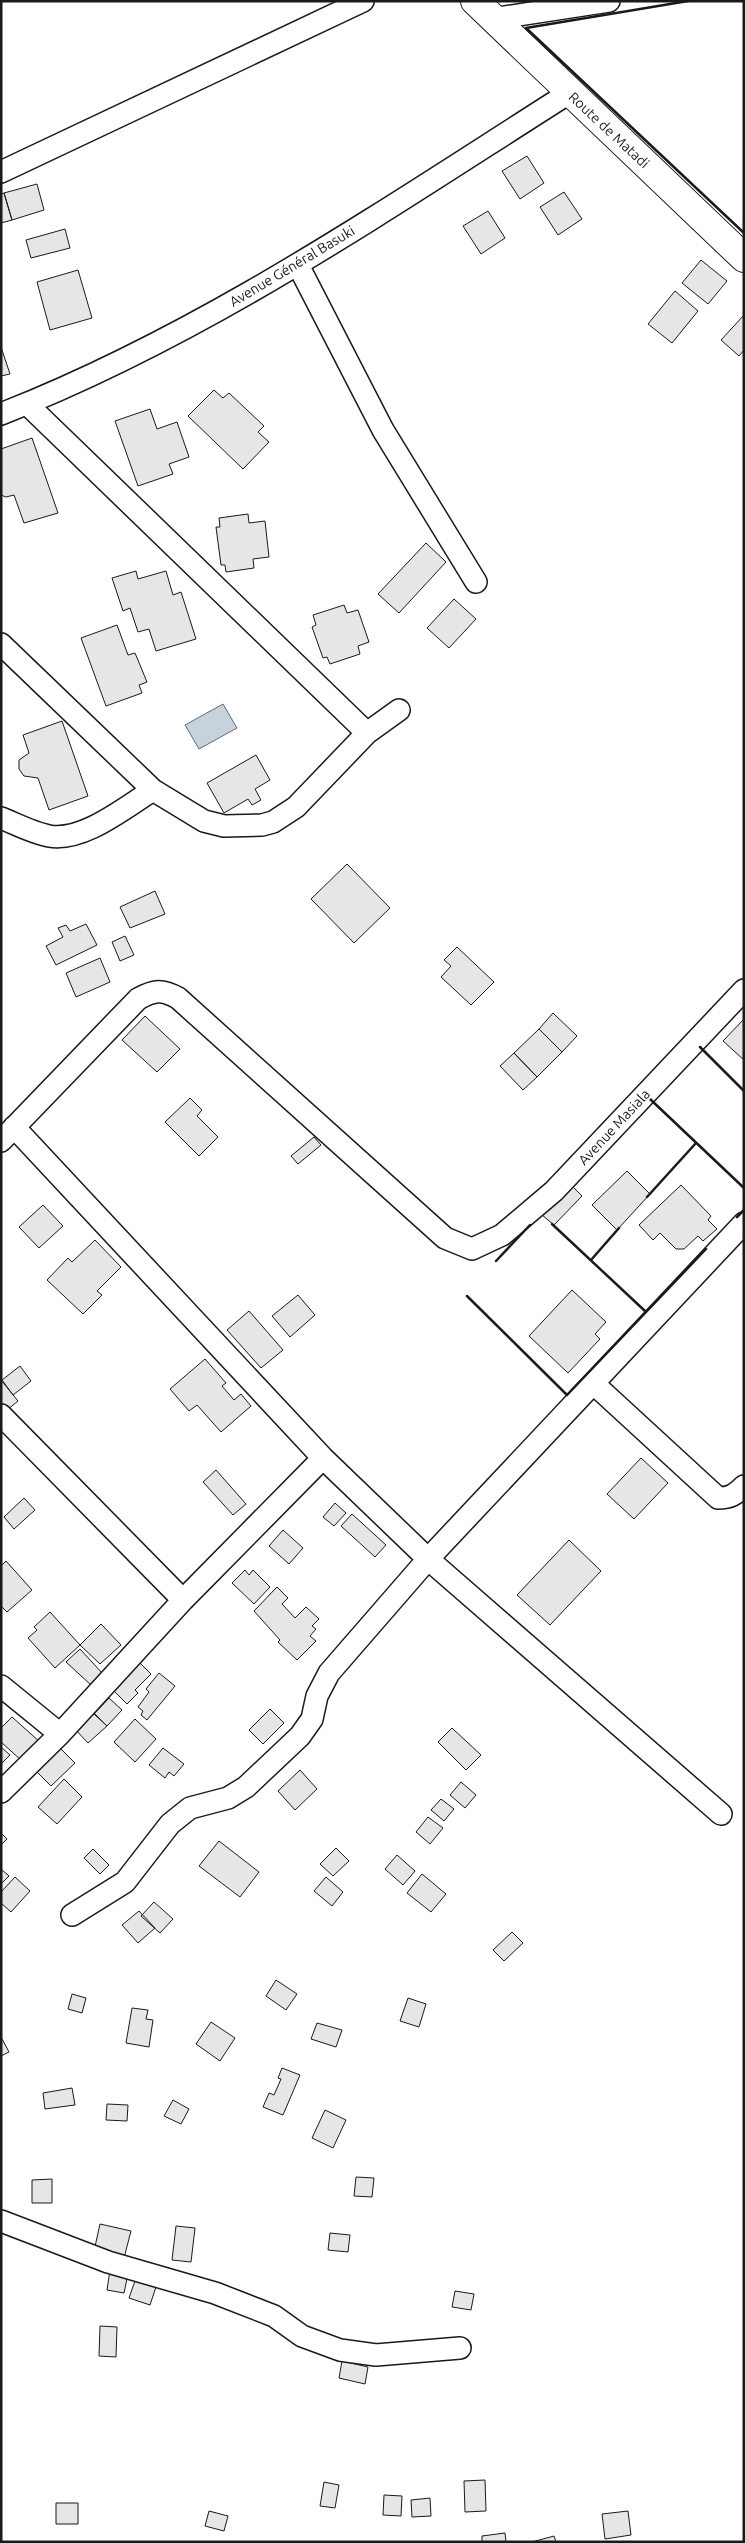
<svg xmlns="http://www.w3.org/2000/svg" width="745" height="2543" font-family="Ubuntu,sans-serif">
	<rect width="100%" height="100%" fill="#fff"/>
	<path fill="#c6d2dc" stroke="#6a6a6a" d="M223,704L237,728L199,749L185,725Z"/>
	<path fill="#e6e6e6" stroke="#1a1a1a" d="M527,156L544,183L520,199L502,171Z
		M37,184L44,210L12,220L4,193Z
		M564,192L582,219L558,235L540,207Z
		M4,193L12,220L1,223V194Z
		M488,211L505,238L481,254L463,226Z
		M65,229L70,248L31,258L26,240Z
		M701,260L727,281L708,304L682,283Z
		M78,270L92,318L50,330L37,282Z
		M675,291L698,311L672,343L648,324Z
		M744,315V350L739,356L721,340Z
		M1,347L10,374L1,376Z
		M214,390L223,398L229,393L264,426L258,432L269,442L243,469L188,416Z
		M150,409L157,429L177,422L189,457L169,464L173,474L138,486L115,421Z
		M32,438L58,513L24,523L14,495L6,497L1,495V449Z
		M248,514L249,523L265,521L269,557L253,559L254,568L226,572L225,565H221L216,527H220L219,518Z
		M426,543L446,562L399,613L378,594Z
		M136,571L138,579L166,571L173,595L181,592L196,639L156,651L149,629L138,632L130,608L123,611L112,578Z
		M454,599L476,619L449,648L427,628Z
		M344,605L347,613L358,610L369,642L358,646L360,654L330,664L327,657L323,658L312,627L316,625L313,615Z
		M117,625L128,655L135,653L147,682L139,685L142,693L106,706L81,638Z
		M62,721L88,796L49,810L38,778L24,776L19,769V760L29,753L23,735Z
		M256,755L270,780L255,789L261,800L252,805L248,799L224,813L207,783Z
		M347,864L390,908L354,943L311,899Z
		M155,891L165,914L130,928L120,907Z
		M86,924L97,945L56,965L46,946L63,937L58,928L66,925L70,931Z
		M125,936L134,955L120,961L112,942Z
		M457,947L494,982L471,1005L441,977L451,966L444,960Z
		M100,958L110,982L76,997L66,973Z
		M553,1013L577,1036L562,1052L539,1029Z
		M145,1016L180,1049L157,1072L122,1040Z
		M744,1019V1060L723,1041Z
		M539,1029L562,1052L537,1077L514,1053Z
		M514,1053L537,1077L523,1090L500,1066Z
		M190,1098L202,1110L197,1116L218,1137L199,1156L165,1122Z
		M314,1137L321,1145L298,1164L291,1156Z
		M627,1171L650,1194L617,1230L592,1205Z
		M570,1184L582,1196L554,1225L541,1214Z
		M681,1185L711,1216L708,1220L717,1229L703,1241L698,1236L684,1249H676L660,1233L653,1240L639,1225Z
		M43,1205L63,1226L39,1248L19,1227Z
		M95,1240L121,1267L97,1291L102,1295L83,1314L47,1280L68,1258L72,1262Z
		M572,1290L606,1322L595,1334L600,1339L568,1373L529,1336Z
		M298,1295L315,1315L290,1337L272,1316Z
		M249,1311L283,1350L261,1368L227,1330Z
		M205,1359L226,1383L222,1386L234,1400L241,1394L251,1406L221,1432L197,1405L189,1411L170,1389Z
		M20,1366L31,1381L13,1395L2,1380Z
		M1,1380L18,1401L6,1411L1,1404Z
		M641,1458L668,1483L634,1519L607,1494Z
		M216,1470L246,1504L233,1515L203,1482Z
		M24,1498L35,1510L14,1529L4,1517Z
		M335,1503L346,1513L334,1526L323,1517Z
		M352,1514L386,1545L375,1557L341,1526Z
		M283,1530L303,1548L289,1564L269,1546Z
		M569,1540L601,1571L550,1625L517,1595Z
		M6,1561L32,1590L7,1612L1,1606V1566Z
		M245,1570L249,1575L253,1570L270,1587L254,1604L232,1583Z
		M277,1587L288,1598L282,1604L295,1618L306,1607L319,1619L312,1626L316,1629L310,1636L316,1641L297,1660L278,1642L280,1640L254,1611Z
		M50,1612L80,1645L55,1668L28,1638L37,1630L34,1627Z
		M101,1624L121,1645L100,1664L80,1645Z
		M80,1649L103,1674L91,1685L66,1662Z
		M138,1661L151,1674L135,1690L138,1693L127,1704L110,1687Z
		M159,1673L175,1686L147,1720L141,1715L143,1711L138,1707L149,1692L146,1689Z
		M109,1698L122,1710L107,1726L94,1714Z
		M270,1709L284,1723L263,1744L249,1730Z
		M91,1710L107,1726L88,1743L73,1727Z
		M12,1717L40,1742L22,1761L1,1742V1728Z
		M135,1719L156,1739L135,1762L114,1742Z
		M452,1728L481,1755L466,1770L438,1742Z
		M1,1747L10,1755L1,1764Z
		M59,1747L75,1763L51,1786L36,1771Z
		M163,1748L184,1764L174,1776L169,1772L165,1778L149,1765Z
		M300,1770L317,1789L295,1810L278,1791Z
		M64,1779L82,1797L57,1824L38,1807Z
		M461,1782L476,1795L465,1808L450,1795Z
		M441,1799L454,1809L444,1821L431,1810Z
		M428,1817L443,1828L430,1844L416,1832Z
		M2,1834L7,1839L1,1845V1835Z
		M219,1841L259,1872L240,1897L199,1866Z
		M336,1848L349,1861L333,1876L320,1864Z
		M93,1849L109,1865L100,1874L84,1858Z
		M397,1855L415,1871L403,1885L385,1869Z
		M1,1869L9,1876L1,1884Z
		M422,1874L446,1894L431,1912L407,1893Z
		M15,1877L30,1891L11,1912L1,1903V1892Z
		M326,1877L343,1892L332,1906L314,1891Z
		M154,1902L173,1919L160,1933L141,1916Z
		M139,1911L155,1928L138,1943L122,1925Z
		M512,1932L523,1943L504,1961L493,1950Z
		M276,1980L297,1994L286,2010L266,1996Z
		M72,1994L86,1998L82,2013L68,2009Z
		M408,1998L426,2004L419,2027L400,2021Z
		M132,2008L148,2010L146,2019L153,2020L149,2047L126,2043Z
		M211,2022L235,2038L220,2061L196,2044Z
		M317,2023L342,2030L336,2047L311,2039Z
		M1,2037L9,2052L1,2056Z
		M282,2068L300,2075L283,2115L263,2107L269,2093L274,2095L281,2079L278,2078Z
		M72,2088L75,2105L45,2109L43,2093Z
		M173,2100L189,2109L181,2124L164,2116Z
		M107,2104L128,2105L127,2121L106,2120Z
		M325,2110L346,2120L333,2148L312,2138Z
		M356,2177L374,2178L372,2197L354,2196Z
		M52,2179V2203H32V2180Z
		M100,2224L131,2231L124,2258L94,2251Z
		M176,2226L195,2228L191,2262L172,2260Z
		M330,2233L350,2235L348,2252L328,2250Z
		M110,2270L128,2274L124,2293L107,2290Z
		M136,2278L157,2284L150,2305L129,2298Z
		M455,2291L474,2294L471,2310L452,2307Z
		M100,2326L117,2327L116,2357L99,2356Z
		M342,2361L368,2367L365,2384L339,2378Z
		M485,2480L486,2511L465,2512L464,2481Z
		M324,2482L339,2485L335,2508L320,2506Z
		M384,2495L402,2496L401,2516L383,2515Z
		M430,2498L431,2516L412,2517L411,2500Z
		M56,2503H78V2524H56Z
		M209,2511L228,2516L224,2531L205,2526Z
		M628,2511L631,2535L605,2539L602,2514Z
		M505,2533L506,2542H482V2536Z
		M554,2536L556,2542H532Z"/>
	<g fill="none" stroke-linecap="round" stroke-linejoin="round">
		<g stroke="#1a1a1a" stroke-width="24">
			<path id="minor" d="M492,19L609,1
				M1,172L363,1
				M298,265L383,430L476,582
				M27,404L367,733
				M1,414C205,334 386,209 569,93
				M1,644L153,790L204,821L224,826L262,825L273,822L296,807L367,733L399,710
				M1,818C16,824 33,833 49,836C83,842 124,808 153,790
				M14,1127L323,1458L428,1559L721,1814
				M1,1141L138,999C154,990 162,989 178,998L445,1238L472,1249L502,1235L554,1191L744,990
				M594,1384L718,1498C730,1498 735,1495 744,1486
				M1,1415L183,1600
				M1,1686L60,1734
				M1,1792L60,1734L183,1600L323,1458
				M72,1915L125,1882L170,1824L190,1808L228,1798L246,1787L300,1736L312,1719L317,1696L329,1673L428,1559L744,1223
				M1,2221L108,2262L215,2293L274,2316L302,2336L340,2350L376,2355L460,2348"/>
		</g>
		<g stroke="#1a1a1a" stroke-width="30">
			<path id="major" d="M475,1L744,258"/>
		</g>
		<use href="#minor" stroke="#fff" stroke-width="21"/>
		<use href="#major" stroke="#fff" stroke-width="28"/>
		<path stroke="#1a1a1a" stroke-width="2.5" d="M688,1L526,28L744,233
			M700,1047L744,1091
			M650,1099L744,1188
			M647,1197L696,1143
			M737,1217L744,1210
			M552,1224L645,1311
			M591,1260L619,1228
			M496,1261L530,1225
			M467,1296L567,1395L706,1249"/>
	</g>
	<g text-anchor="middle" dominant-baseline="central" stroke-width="4" stroke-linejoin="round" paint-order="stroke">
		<g font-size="14" fill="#1a1a1a" stroke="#fff">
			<text transform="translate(609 130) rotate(43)">Route de Matadi</text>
			<text transform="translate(292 266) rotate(-31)">Avenue Général Basuki</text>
			<text transform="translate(614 1127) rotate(-47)">Avenue Masiala</text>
		</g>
	</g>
	<rect width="745" height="2543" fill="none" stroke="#1a1a1a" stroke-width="5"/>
</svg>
